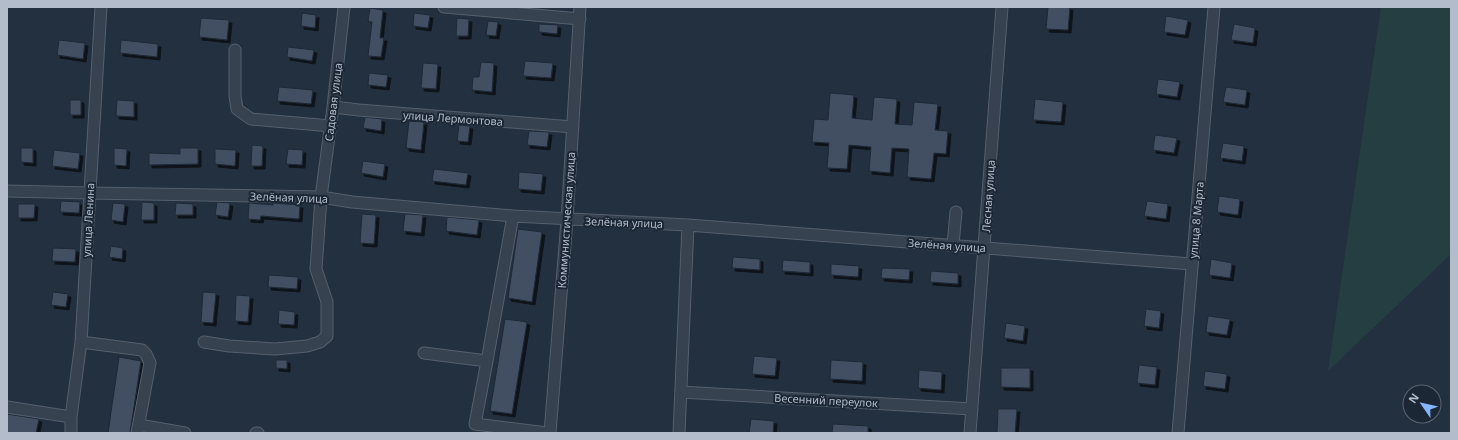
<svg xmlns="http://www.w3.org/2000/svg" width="1458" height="440" font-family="'Noto Sans',sans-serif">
	<defs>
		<filter id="shadow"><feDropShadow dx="3" dy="3" stdDeviation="0" flood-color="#0009"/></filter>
	</defs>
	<rect width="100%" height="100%" fill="#233040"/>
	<path fill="#253e41" d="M1381,7H1451V254L1328,371Z"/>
	<path fill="#424f62" stroke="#1e2937" filter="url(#shadow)" d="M1048,7H1070L1068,30L1046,29Z
		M370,8L383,10L380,38H384L381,57L368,56L372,22L368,21Z
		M302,13L316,15L315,28L301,26Z
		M414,13L430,15L428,28L413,26Z
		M1166,16L1188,20L1185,35L1164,32Z
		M201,18L229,20L227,40L199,37Z
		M457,18L469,19L468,36H456Z
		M488,21L498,22L496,36L486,35Z
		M539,24L558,25L557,34L539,32Z
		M1234,24L1255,28L1253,43L1231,40Z
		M59,40L85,43L83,59L57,55Z
		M121,40L158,44L157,57L120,53Z
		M288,47L314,50L312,61L287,57Z
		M525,61L553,63L551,78L523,76Z
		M481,62L494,63L492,92L472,90L473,77H479Z
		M423,63L438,64L436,89L421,88Z
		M369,73L388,75L386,87L368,85Z
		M1158,79L1180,82L1177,97L1156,94Z
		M279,87L313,90L311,104L277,101Z
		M1226,87L1247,90L1245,105L1223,102Z
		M830,93L854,95L852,118L872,120L874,97L897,99L895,124L912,125L914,102L938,104L935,130L948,131L946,154L934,153L931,179L907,177L909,149L892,148L890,173L869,171L871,147L849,145L847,169L827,168L829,143L812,142L814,119L828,120Z
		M1035,99L1063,102L1061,122L1033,120Z
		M70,100H81V115H70Z
		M117,100L134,101V117L116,116Z
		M365,117L382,119L381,131L363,128Z
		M409,121L424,122L421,150L406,148Z
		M459,125L470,126L468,142L457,141Z
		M529,131L549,132L547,147L527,145Z
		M1155,135L1177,138L1174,153L1153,150Z
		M1223,143L1244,146L1242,161L1220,158Z
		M252,145L263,146L262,166H251Z
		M21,148H33V163L21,162Z
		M114,148L127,149L126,166L114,165Z
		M180,148H198V164L149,165V153L180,154Z
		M215,149L236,150L235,166L215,164Z
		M288,149L303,150L302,165L286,164Z
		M54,150L80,153L78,169L52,166Z
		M363,161L385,164L383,177L361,173Z
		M434,169L468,173L466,185L432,181Z
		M519,172L543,174L541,191L518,189Z
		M1219,196L1240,199L1238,215L1217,212Z
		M61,201L80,202L79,213L60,212Z
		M1147,201L1168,204L1166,219L1144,216Z
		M142,202L154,203V220H141Z
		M217,202L230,203L228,217L215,215Z
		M113,203L125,204L123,222L111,220Z
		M176,203L193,204V215H175Z
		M249,203L273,205V203L300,205L299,219L261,216L260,220L248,219Z
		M18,204H35L34,218H18Z
		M362,214L376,215L374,244L360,243Z
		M405,214L423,215L421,233L403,231Z
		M447,217L479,220L477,235L446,231Z
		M518,229L542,232L532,302L508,298Z
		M111,246L123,248L122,259L109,257Z
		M53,248L76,249L75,262L52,261Z
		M733,257L760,259V270L732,268Z
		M1211,259L1232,263L1230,278L1209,275Z
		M783,260L810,262V273L782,271Z
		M831,264L859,266L858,277L831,275Z
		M882,268L910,269L909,280L881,278Z
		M931,271L958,273V284L930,282Z
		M269,275L298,277L297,289L268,287Z
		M53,292L68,294L66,307L51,305Z
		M203,292L216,293L213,323L201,322Z
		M236,295L250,296L248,322L235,321Z
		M1146,309L1161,311L1159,328L1144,326Z
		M279,310L295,312L294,325L278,324Z
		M1208,316L1230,319L1227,335L1206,332Z
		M505,319L527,322L512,414L490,411Z
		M1006,323L1025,326L1023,341L1004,338Z
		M754,356L777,358L775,376L752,374Z
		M119,357L141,361L130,433H108Z
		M276,360H287V369L276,368Z
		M831,360L863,362L862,381L830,379Z
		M1139,365L1157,367L1155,385L1137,383Z
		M1001,368H1030V388L1001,387Z
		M919,370L942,372L941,390L918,388Z
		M1205,371L1227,374L1225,389L1203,386Z
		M998,409H1017L1015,433H997Z
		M7,414L39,419L36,433H7Z
		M751,419L774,421L773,433H749Z
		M833,424L868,426V433H832Z"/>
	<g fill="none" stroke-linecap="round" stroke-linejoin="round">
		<g stroke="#555f6d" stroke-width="13">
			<path id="minor" d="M444,7L580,19
				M235,50V96L237,109L251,119L331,126
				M333,107L359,110L573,127
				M7,191L90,193L321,197L352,202L513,216L688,225L1192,264
				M953,245L956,212
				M81,342L142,350L146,354L150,363L137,433
				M204,342L229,346L275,349L307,346L320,342L327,336V302L316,269L321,197L333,107L344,7
				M424,353L487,361L475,424L547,433
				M487,361L513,216
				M681,392L972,409
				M7,407L71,417
				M139,425L185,433
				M71,433V417L81,342L101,7
				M256,433H258
				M550,433L567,220L580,7
				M679,433L688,225
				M970,433L1002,7
				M1178,433L1214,7"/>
		</g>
		<use href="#minor" stroke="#374250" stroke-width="11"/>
	</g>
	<g text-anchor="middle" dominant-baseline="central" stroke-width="4" stroke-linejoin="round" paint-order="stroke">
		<g font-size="11" fill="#b3bcca" stroke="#1c2735">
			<text transform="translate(333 102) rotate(-83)">Садовая улица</text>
			<text transform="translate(453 118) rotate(4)">улица Лермонтова</text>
			<text transform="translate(988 196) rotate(-86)">Лесная улица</text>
			<text transform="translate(289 197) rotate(2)">Зелёная улица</text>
			<text transform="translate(88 220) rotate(-87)">улица Ленина</text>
			<text transform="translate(566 220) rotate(-86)">Коммунистическая улица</text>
			<text transform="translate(1196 220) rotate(-85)">улица 8 Марта</text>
			<text transform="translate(624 222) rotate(2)">Зелёная улица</text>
			<text transform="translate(947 245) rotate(4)">Зелёная улица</text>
			<text transform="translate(826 400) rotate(3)">Весенний переулок</text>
		</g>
	</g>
	<rect width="1458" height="440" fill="none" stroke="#b3bcca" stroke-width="16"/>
	<g transform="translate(1422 404) rotate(304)"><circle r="19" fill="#1c2735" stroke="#586371"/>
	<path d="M0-3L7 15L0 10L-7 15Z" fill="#85b5fe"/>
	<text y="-6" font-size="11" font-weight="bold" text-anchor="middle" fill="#b3bcca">N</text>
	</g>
</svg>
